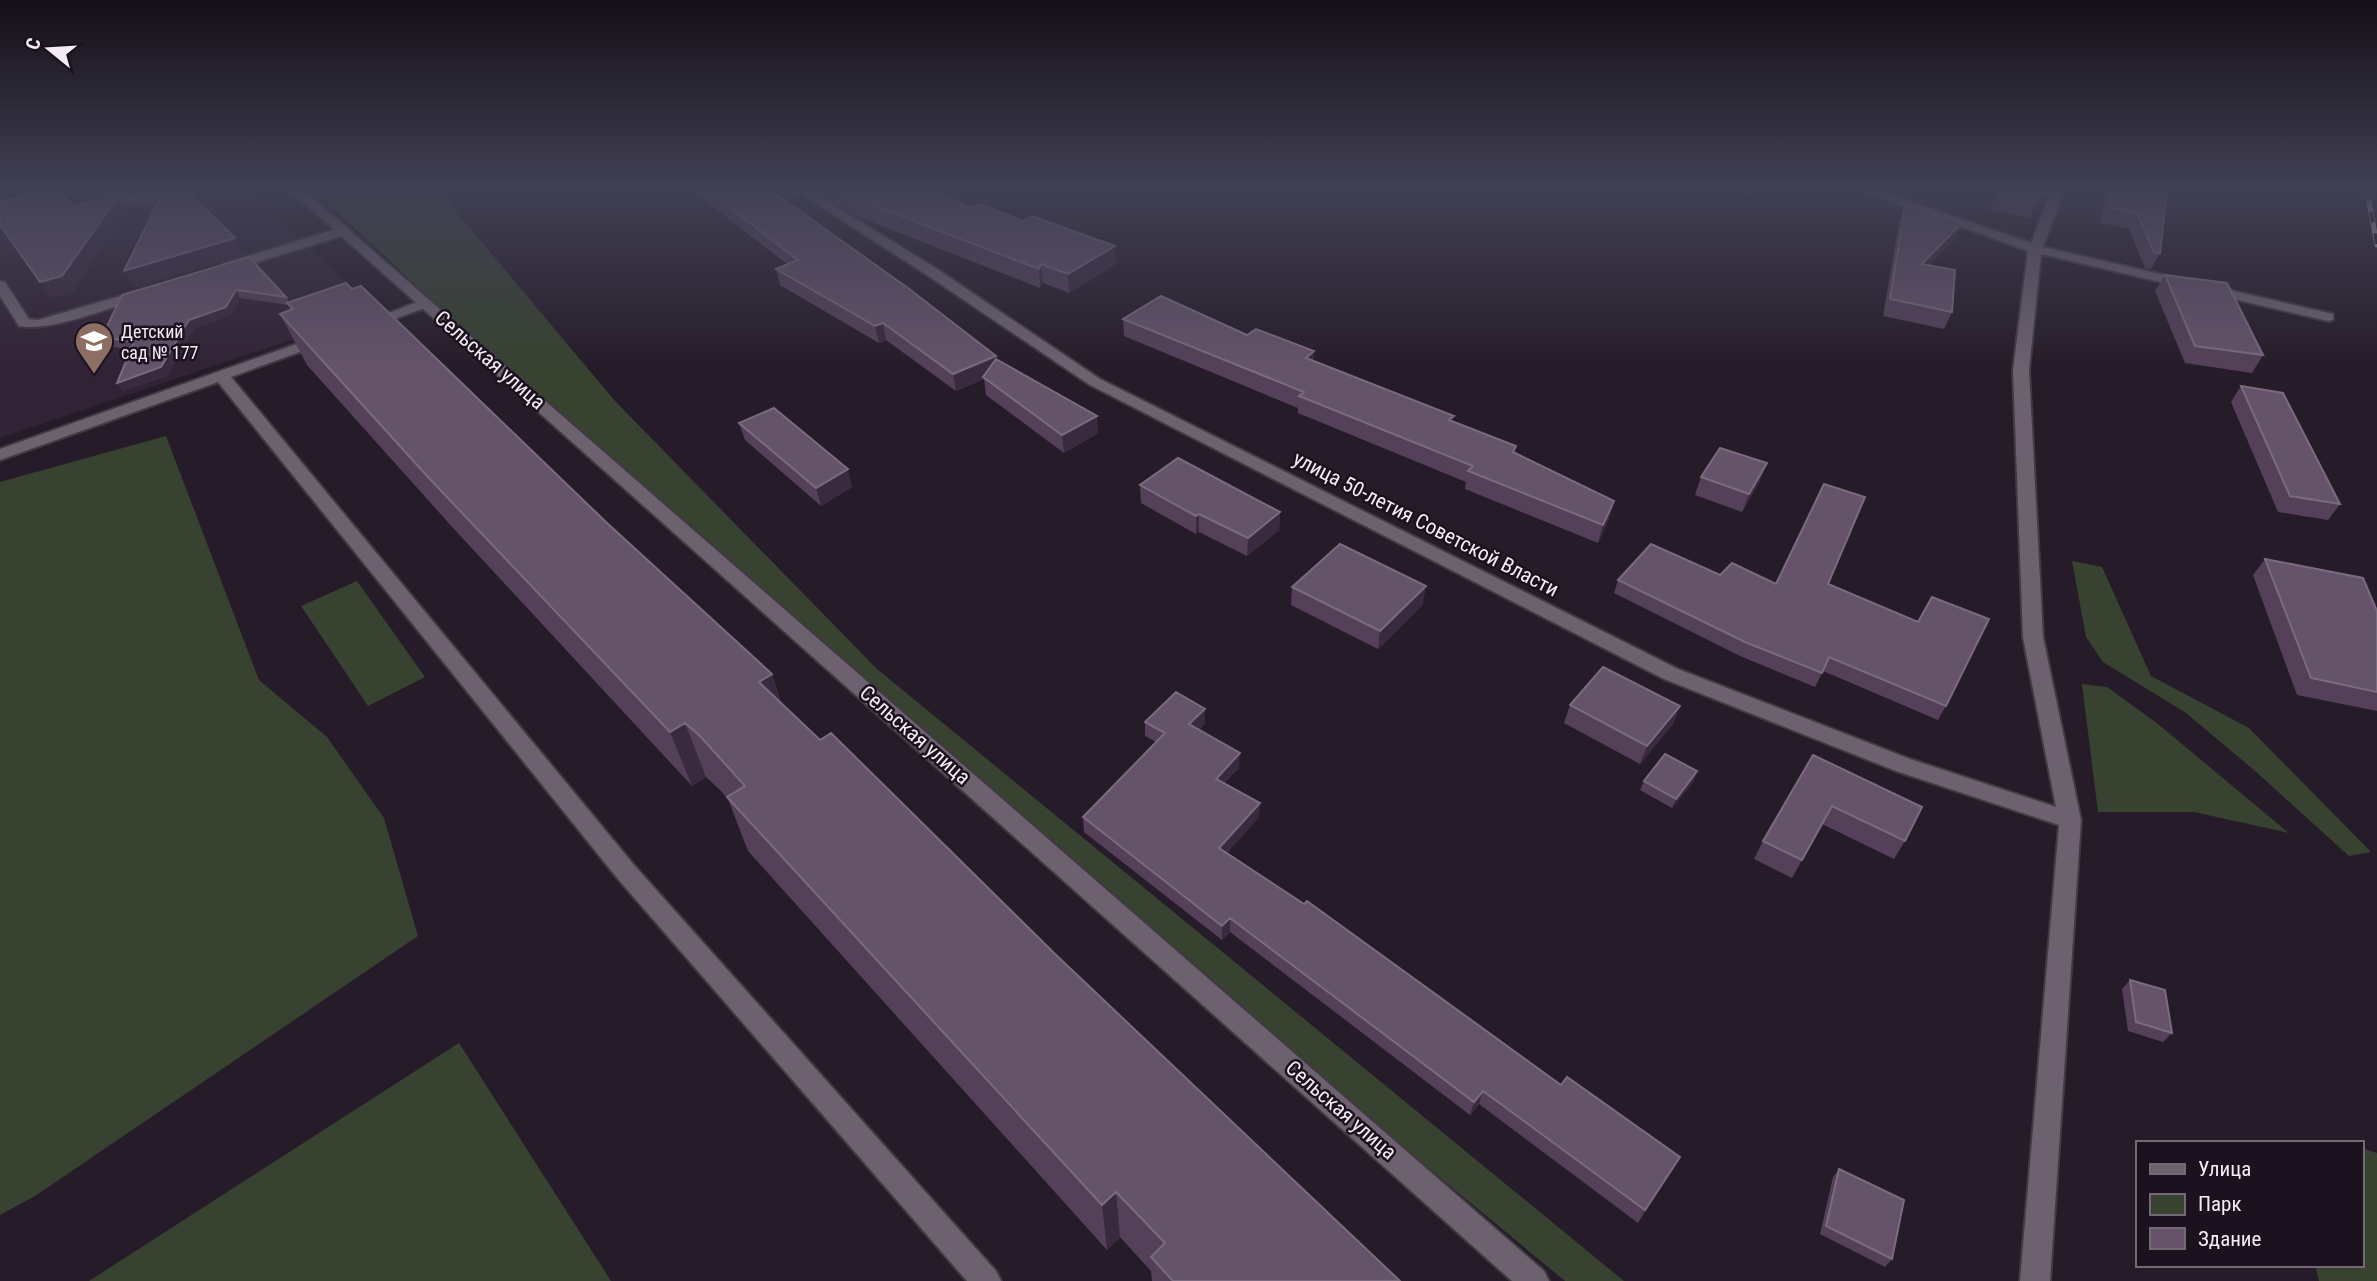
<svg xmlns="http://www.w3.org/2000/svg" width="2377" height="1281" font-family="'Roboto Condensed',sans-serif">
	<rect width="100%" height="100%" fill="#261c29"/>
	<path fill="#312335" d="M0,190H249L377,311L0,438Z"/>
	<path fill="#374230" d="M314,190H438L615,401L877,669L1624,1281H1565L984,801L455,322Z
		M166,436L259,680L327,737L384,818L418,936L35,1196L0,1215V482Z
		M2072,561L2102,567L2151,676L2249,728L2371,852L2349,856L2255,771L2186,713L2103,662L2086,637Z
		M357,581L425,677L368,706L301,606Z
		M2082,684L2107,687L2158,724L2289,833L2194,812H2098Z
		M459,1043L611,1281H89Z
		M2361,1148L2377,1153V1281H2319L2315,1265H2361Z"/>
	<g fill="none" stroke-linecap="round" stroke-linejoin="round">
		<g stroke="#413943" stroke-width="4">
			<path id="service" d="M98,190H112L129,194L180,190C161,205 116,208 98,190Z
				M343,227L348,228V234L232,270H222L220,267L222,264Z
				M0,281L5,282L29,319L38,320L144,289L151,293L149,296C117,305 49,333 19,326L0,296Z
				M425,299L430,300V306L372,327L367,328L360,324Z
				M322,335L329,339L327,342L231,377L634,865L996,1271L1001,1281H967L618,879L218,382L0,460V449Z"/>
		</g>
		<g stroke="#413943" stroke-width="4">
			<path id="minor" d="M290,190H303L1544,1271L1549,1281H1512Z
				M795,190H809L937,269L1100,379L1678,669L1910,759L2056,807L2023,637L2013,370L2028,251L1860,190H1877L2031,243L2052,190H2064L2043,247L2333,314V320L2328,321L2041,254L2029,370L2043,637L2081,820L2050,1281H2020L2059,825L1896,771L1664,679L1090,385L927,275Z"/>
		</g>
		<use href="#service" fill="#6d6170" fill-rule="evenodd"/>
		<use href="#minor" fill="#6d6170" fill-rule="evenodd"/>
		<g stroke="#c9c1cb" stroke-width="5">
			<path id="rail" d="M2367,190L2377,245"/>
		</g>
		<use href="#rail" stroke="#1c121f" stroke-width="3.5" stroke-dasharray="11" stroke-linecap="butt"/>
	</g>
	<path fill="#544159" d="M691,190H770L996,356L997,359L1098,433L1064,453L986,395L984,379L956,391L886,340L879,343L780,285L776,269L787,264Z
		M813,190H932L971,208L1116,264L1069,293L1043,283L1040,288L854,215Z
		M1740,190H1759L1750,193Z
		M1998,190H2043L2029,218L1989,209Z
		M2107,190H2167L2160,253L2151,269L2145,268L2129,229L2100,223Z
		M1905,206L1962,223L1955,239L1929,265L1952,312L1944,329L1883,316L1899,222Z
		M249,257L286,297L289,302L607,523L772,674L781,703L820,740L1054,953L1400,1281H1152L1151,1271L1120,1237L1107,1250L748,851L728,799L720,790L706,777L692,786L454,529L307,365L280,314L291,310L288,305L240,298L231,315L194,328L167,376L123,391L117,383L131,350L107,346L102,337Z
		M2165,275L2263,355L2252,373L2185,363L2155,291Z
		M1123,319L1247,335L1314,361L1453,422L1516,446L1514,452L1614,501L1609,519L1598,543L1465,489L1466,482L1298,413V408L1124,336Z
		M2241,386L2340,504L2328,520L2278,512L2231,402Z
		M739,423L852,487L821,506L745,440Z
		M1701,477L1760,481L1742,512L1695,495Z
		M1140,485L1280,512L1279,530L1247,556L1199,532L1196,534L1141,503Z
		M2265,559L2377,611V711L2297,695L2253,575Z
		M1720,575L1776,584H1828L1946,706L1938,720L1823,671L1815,687L1740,656L1614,593L1618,580Z
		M1292,587L1423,604L1378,649L1291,605Z
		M1570,705L1680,706L1673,724L1640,764L1564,723Z
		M1145,722L1205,723L1199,730L1239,768L1224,783L1259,817L1227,853L1561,1085L1680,1157L1638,1223L1479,1104L1470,1115L1230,932L1222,940L1084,832L1083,817L1156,742L1145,736Z
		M1813,755L1905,841L1894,859L1822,824L1792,878L1754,859L1763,841Z
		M1644,781H1694L1672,808L1640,790Z
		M2130,980L2172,1033L2163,1042L2128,1031L2122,989Z
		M1839,1169L1892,1259L1885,1267L1820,1234L1833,1177Z"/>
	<path fill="#3a2a3f" d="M119,195L128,210L73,292L51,299L40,282Z
		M1962,223L1955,239L1915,281L1922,264Z
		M235,238L243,255L134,288L124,271Z
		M1115,246L1116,264L1069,293L1068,274Z
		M1041,264L1043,283L1040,288L1039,269Z
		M236,290L240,298L231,315L194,328L167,376L123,391L117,383L189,320Z
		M883,323L886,340L879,343L875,326Z
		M1314,351L1313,368L1306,358Z
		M996,356L998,373L983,377L984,379L956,391L953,374Z
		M1097,416L1098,433L1064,453L1062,435Z
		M1767,463L1760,481L1742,512L1749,494Z
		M848,469L852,487L821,506L816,488Z
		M1614,501L1609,519L1598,543L1603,525Z
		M1280,512L1279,530L1247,556L1248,538Z
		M1199,514V532L1196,534V516Z
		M1426,586L1423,604L1378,649L1380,631Z
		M772,674L789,729L759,682Z
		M1680,706L1673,724L1640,764L1647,746Z
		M1205,709V723L1189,739V724Z
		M685,723L706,777L692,786L670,732Z
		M1240,753L1239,768L1215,793L1216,779Z
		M1697,771L1694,781L1672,808L1676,799Z
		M1260,803L1259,817L1219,862V848Z
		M1230,918V932L1222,940V926Z
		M1483,1091L1479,1104L1470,1115L1474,1102Z
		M1680,1157L1673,1170L1638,1223L1645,1210Z
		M1116,1192L1120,1237L1107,1250L1102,1205Z"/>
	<path fill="#65536a" stroke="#7b6b7f" stroke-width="2" d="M45,190H59L74,207L119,195L62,276L40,282L0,225V202Z
		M164,190H186L235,238L124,271Z
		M707,190H770L908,288L996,356L953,374L883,323L875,326L776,269L798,260Z
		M839,190H932L971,208L981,204L1023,221L1032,216L1115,246L1068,274L1041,264L1039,269L851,197Z
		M1998,190H2043L2037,202L1997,193Z
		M2112,190H2167L2160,253L2154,252L2137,213L2109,207Z
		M1905,206L1962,223L1922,264L1955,270L1952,312L1890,299Z
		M249,257L286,297L236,290L226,307L189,320L161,367L117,383L134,342L102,337L122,295Z
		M2165,275L2227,283L2263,355L2195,346Z
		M346,283L352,289L361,286L607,523L772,674L759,682L820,740L831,733L1054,953L1400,1281H1173L1151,1257L1165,1243L1116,1192L1102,1205L727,797L745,786L699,735L685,723L670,732L427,476L280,314L293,309L287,303Z
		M1161,296L1247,335L1256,329L1314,351L1306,358L1454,416L1449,420L1516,446L1513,452L1614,501L1603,525L1468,471L1473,466L1299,396L1304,392L1123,319Z
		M996,359L1097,416L1062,435L983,377Z
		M2241,386L2283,393L2340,504L2290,496Z
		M774,408L848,469L816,488L739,423Z
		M1720,448L1767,463L1749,494L1701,477Z
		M1178,458L1280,512L1248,538L1199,514L1196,516L1140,485Z
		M1824,484L1865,497L1828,584L1918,622L1932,597L1989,619L1946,706L1829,657L1822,673L1745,642L1618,580L1651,544L1720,575L1732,563L1776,584Z
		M1340,544L1426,586L1380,631L1292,587Z
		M2265,559L2363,578L2377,611V692L2311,678Z
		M1603,667L1680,706L1647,746L1570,705Z
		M1176,692L1205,709L1189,724L1240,753L1216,779L1260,803L1219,848L1304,904L1307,901L1561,1085L1567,1077L1680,1157L1645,1210L1483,1091L1474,1102L1230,918L1222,926L1083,817L1165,733L1145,722Z
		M1665,754L1697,771L1676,799L1644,781Z
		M1813,755L1922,807L1905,841L1832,806L1802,860L1763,841Z
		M2130,980L2165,990L2172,1033L2136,1022Z
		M1839,1169L1904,1200L1892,1259L1826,1226Z"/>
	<linearGradient id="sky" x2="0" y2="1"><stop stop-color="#150f17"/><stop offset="0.51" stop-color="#414054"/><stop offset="1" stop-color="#414054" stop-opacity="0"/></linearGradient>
	<rect width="2377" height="369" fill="url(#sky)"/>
	<defs>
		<g id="school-pin" transform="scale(2.0125)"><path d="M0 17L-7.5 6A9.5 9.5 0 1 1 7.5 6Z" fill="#8d6e63" stroke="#1c121f"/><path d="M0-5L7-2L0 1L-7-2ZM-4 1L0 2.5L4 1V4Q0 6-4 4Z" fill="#fff"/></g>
	</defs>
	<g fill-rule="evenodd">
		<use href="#school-pin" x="94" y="341"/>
	</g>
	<g text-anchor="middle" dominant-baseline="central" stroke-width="5" stroke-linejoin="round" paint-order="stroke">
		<g font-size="18" fill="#f3ecf5" stroke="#1c121f" text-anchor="start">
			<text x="121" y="331">Детский<tspan x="121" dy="21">сад № 177</tspan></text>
		</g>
		<g font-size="21" fill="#f3ecf5" stroke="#1c121f">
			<text transform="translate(490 360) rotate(41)">Сельская улица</text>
			<text transform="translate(1426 524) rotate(27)">улица 50-летия Советской Власти</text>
			<text transform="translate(915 735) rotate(41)">Сельская улица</text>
			<text transform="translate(1341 1110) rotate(41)">Сельская улица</text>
		</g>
	</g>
	<rect x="2136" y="1141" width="228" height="126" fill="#1c121f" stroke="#726975" stroke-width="2"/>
	<rect x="2150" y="1164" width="35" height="10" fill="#6d6170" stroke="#726975" stroke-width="2"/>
	<text x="2198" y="1176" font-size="21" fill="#f3ecf5">Улица</text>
	<rect x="2150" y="1194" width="35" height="21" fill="#374230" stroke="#726975" stroke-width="2"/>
	<text x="2198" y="1211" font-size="21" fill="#f3ecf5">Парк</text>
	<rect x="2150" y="1228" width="35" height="21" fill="#65536a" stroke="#726975" stroke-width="2"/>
	<text x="2198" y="1246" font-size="21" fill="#f3ecf5">Здание</text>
	<g transform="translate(49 49) rotate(288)" stroke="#1c121f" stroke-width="5" paint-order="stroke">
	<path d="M0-5L12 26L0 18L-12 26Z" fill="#f3ecf5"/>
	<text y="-10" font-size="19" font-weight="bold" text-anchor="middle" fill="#f3ecf5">С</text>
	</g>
</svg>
